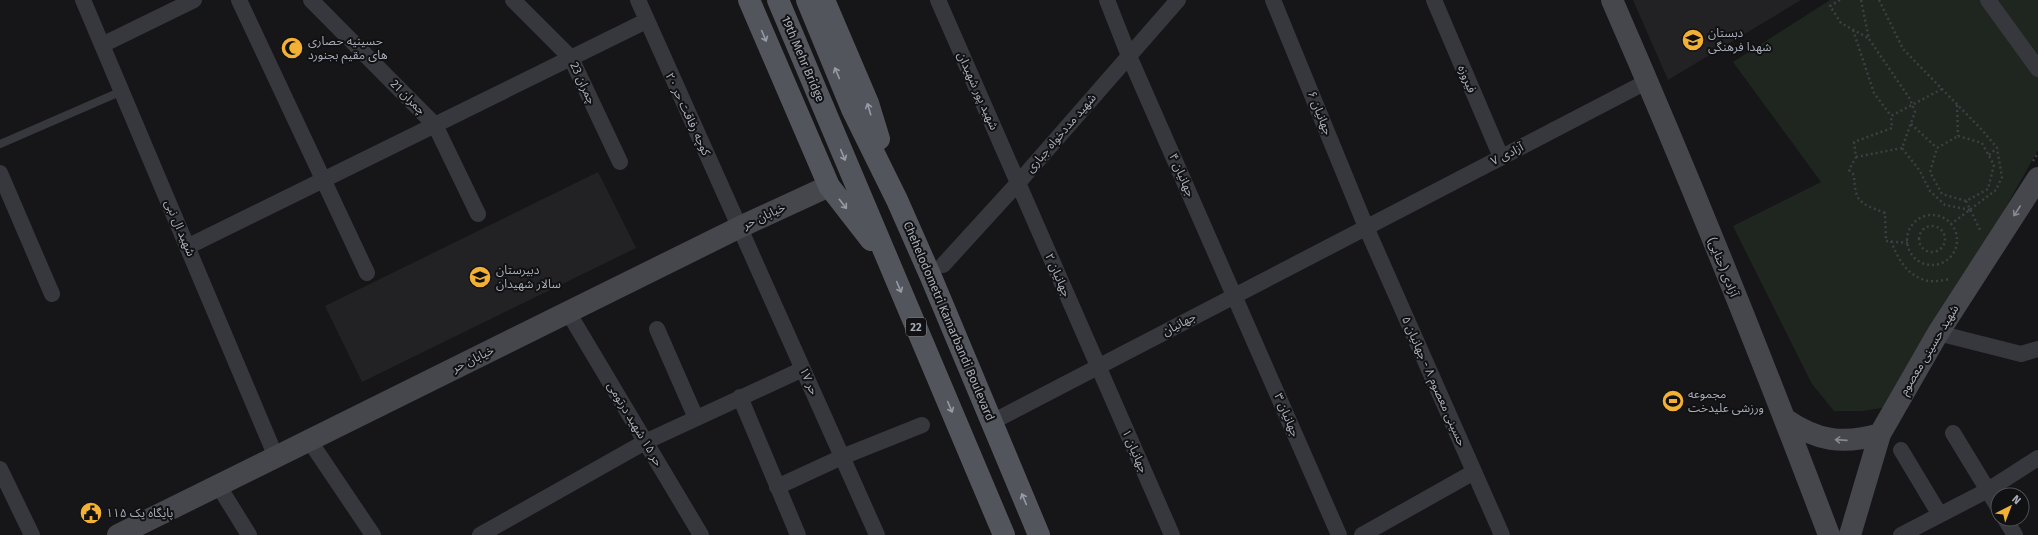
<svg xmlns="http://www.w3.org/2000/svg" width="2038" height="535" font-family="'Fira Sans','Noto Sans Arabic',sans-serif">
	<rect width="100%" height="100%" fill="#161618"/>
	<path fill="#222225" d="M1633,0H1801L1668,80Z
		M598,172L636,248L362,382L325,306Z"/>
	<path fill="#1e261f" d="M1830,0H2038V150L1894,406L1863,411H1834L1812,384L1733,226L1821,182L1733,62Z"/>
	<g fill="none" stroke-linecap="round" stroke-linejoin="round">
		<path stroke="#3d3f44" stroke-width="2.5" stroke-dasharray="2 3" stroke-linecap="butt" d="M1840,0L1830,6L1841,23L1868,38
			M1861,0L1869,39L1910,99L1915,112L1902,148L1920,171L1930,191L1945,205L1970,210
			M1879,0L1903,49L1983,131L1997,148L2002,177L1996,190L1951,224
			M1853,30L1874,93L1891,116
			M1957,105L1958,136
			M1911,124L1937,148
			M1958,136L1982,143L1994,165L1988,189L1966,201L1942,194L1930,172L1937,148Z
			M1989,155L1997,148
			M1856,157L1902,148
			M2033,161L2038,153
			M1966,201L1981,232
			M1907 240a25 25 0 1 1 50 0a25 25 0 1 1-50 0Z
			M1919 239a13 13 0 1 1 26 0a13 13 0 1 1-26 0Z
			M1891,241C1898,259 1907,276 1928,281C1934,282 1944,280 1950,279
			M1908,243L1886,241L1885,213C1860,203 1855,203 1854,175L1849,170L1856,157L1854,142L1892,128L1891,116L1942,89"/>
		<path stroke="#37383d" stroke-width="8" d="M0,144L122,91"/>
		<path stroke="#37383d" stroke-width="16" d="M83,0L276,457
			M239,0L367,273
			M311,0L435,125L478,214
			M513,0L571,58L620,162
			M638,0L877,535
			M938,0L1172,535
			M1107,0L1129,56L1339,535
			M1273,0L1366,227L1502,535
			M1434,0L1501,157
			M1988,0L2038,69
			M102,45L194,0
			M0,173L52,294
			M187,247L646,21
			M943,265L1018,183L1178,0
			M568,312L701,535
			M657,329L696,418
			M1938,333L2021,354L2038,349
			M740,397L798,535
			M992,422L1648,81
			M1953,433L1998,507
			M309,440L373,535
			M1901,450L1940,515
			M0,469L32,535
			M218,485L249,535
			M777,487L842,457L922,425
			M2005,519L2015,535
			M480,535L645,442L803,369
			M1362,535L1474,472
			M1901,535L1988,490L2038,458"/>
		<path stroke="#45474d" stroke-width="22" d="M1612,0C1689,176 1761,355 1829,535
			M1785,419C1817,441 1843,445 1880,434
			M118,535L740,227L829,186
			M1850,535L1880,434L1938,333L2038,178"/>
		<path stroke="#53555c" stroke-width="22" d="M749,0L829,186L871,240
			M778,0L1004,535
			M807,0L852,109L897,200L931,277L1039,535
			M824,0L868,103L879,139"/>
	</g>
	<defs><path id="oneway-shaft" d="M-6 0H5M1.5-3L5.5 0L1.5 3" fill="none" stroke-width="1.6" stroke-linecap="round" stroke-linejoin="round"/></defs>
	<g stroke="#979ba6">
		<use href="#oneway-shaft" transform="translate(764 36) rotate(67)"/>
		<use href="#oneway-shaft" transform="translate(837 73) rotate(-113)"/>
		<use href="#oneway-shaft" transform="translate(869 109) rotate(-107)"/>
		<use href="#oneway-shaft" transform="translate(843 155) rotate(67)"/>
		<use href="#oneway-shaft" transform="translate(843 204) rotate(52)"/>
		<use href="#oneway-shaft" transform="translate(899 287) rotate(67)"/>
		<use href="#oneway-shaft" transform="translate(950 407) rotate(67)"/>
		<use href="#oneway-shaft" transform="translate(1024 499) rotate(-113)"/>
	</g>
	<g stroke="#858993">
		<use href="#oneway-shaft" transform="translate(2017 211) rotate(123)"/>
		<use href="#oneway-shaft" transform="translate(1841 440) rotate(-176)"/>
	</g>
	<defs>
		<g id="school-disc" transform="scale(1.15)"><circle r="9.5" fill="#f2b134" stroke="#111113"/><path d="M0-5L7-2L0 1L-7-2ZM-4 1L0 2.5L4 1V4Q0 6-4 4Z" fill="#111"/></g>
		<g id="mosque-disc" transform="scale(1.15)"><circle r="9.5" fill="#f2b134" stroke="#111113"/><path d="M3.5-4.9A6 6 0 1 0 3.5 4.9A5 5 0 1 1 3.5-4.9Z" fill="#111"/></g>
		<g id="stadium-disc" transform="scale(1.15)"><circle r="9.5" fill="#f2b134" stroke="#111113"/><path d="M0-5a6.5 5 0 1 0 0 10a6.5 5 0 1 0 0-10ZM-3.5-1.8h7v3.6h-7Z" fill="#111"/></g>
		<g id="civic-disc" transform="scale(1.15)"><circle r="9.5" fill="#f2b134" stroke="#111113"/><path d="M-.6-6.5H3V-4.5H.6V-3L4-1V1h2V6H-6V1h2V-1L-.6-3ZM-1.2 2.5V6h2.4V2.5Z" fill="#111"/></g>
	</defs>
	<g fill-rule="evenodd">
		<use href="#school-disc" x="1693" y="40"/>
		<use href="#mosque-disc" x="292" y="48"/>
		<use href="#school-disc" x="480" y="277"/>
		<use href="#stadium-disc" x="1673" y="401"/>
		<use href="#civic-disc" x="91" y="513"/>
	</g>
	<g text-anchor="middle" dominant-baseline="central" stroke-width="4" stroke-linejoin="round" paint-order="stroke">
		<rect fill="#111113" stroke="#7b7e86" stroke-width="1" x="906" y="318" width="20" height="18" rx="3"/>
		<g font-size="11" font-weight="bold" fill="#a8adb8">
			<text x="916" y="327">22</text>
		</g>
		<g font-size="12" fill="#a8adb8" stroke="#111113" text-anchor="start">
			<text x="1708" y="33">دبستان<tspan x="1708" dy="14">شهدا فرهنگی</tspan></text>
			<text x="308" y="41">حسینیه حصاری<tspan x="308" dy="14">های مقیم بجنورد</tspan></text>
			<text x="496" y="270">دبیرستان<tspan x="496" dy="14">سالار شهیدان</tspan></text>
			<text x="1688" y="394">مجموعه<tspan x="1688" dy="14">ورزشی علیدخت</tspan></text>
			<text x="106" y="513">پایگاه یک ۱۱۵</text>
		</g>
		<g font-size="12" fill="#a8adb8" stroke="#111113">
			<text transform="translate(803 59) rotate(67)">19th Mehr Bridge</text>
			<text transform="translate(1467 79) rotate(67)">فیروزه</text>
			<text transform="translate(583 83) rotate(65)">چمران 23</text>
			<text transform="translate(978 91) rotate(66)">شهید پور شهیدان</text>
			<text transform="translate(408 97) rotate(45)">چمران 21</text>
			<text transform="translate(1320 113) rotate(68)">جهانیان ۶</text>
			<text transform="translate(688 114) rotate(65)">کوچه رفاقت حر ۲۰</text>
			<text transform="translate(1061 133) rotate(-49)">شهید مددخواه جباری</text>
			<text transform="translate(1507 154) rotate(-27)">آزادی ۷</text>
			<text transform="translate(1182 175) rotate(66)">جهانیان ۴</text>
			<text transform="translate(764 216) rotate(-25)">خیابان حر</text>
			<text transform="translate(180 228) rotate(67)">شهید ال نبی</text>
			<text transform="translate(1723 267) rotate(68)">آزادی (حنایی)</text>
			<text transform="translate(1058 275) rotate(66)">جهانیان ۲</text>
			<text transform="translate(949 321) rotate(67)">Chehelodometri Kamarbandi Boulevard</text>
			<text transform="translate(1179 324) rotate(-28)">جهانیان</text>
			<text transform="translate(1929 350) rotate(-59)">شهید حسینی معصوم</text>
			<text transform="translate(473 359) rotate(-26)">خیابان حر</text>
			<text transform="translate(809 381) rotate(66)">حر ۱۷</text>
			<text transform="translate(1434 381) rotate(66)">حسینی معصوم ۸ - جهانیان ۵</text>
			<text transform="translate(1287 415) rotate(67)">جهانیان ۳</text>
			<text transform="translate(635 424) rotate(59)">حر ۱۵ شهید درتومی</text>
			<text transform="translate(1135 451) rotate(66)">جهانیان ۱</text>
		</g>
	</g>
	<g transform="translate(2010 507) rotate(42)"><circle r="19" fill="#111113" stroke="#4d4f55"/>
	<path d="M0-3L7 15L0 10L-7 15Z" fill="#f2b134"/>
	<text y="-6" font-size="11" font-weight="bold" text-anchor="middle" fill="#a8adb8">N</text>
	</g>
</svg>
